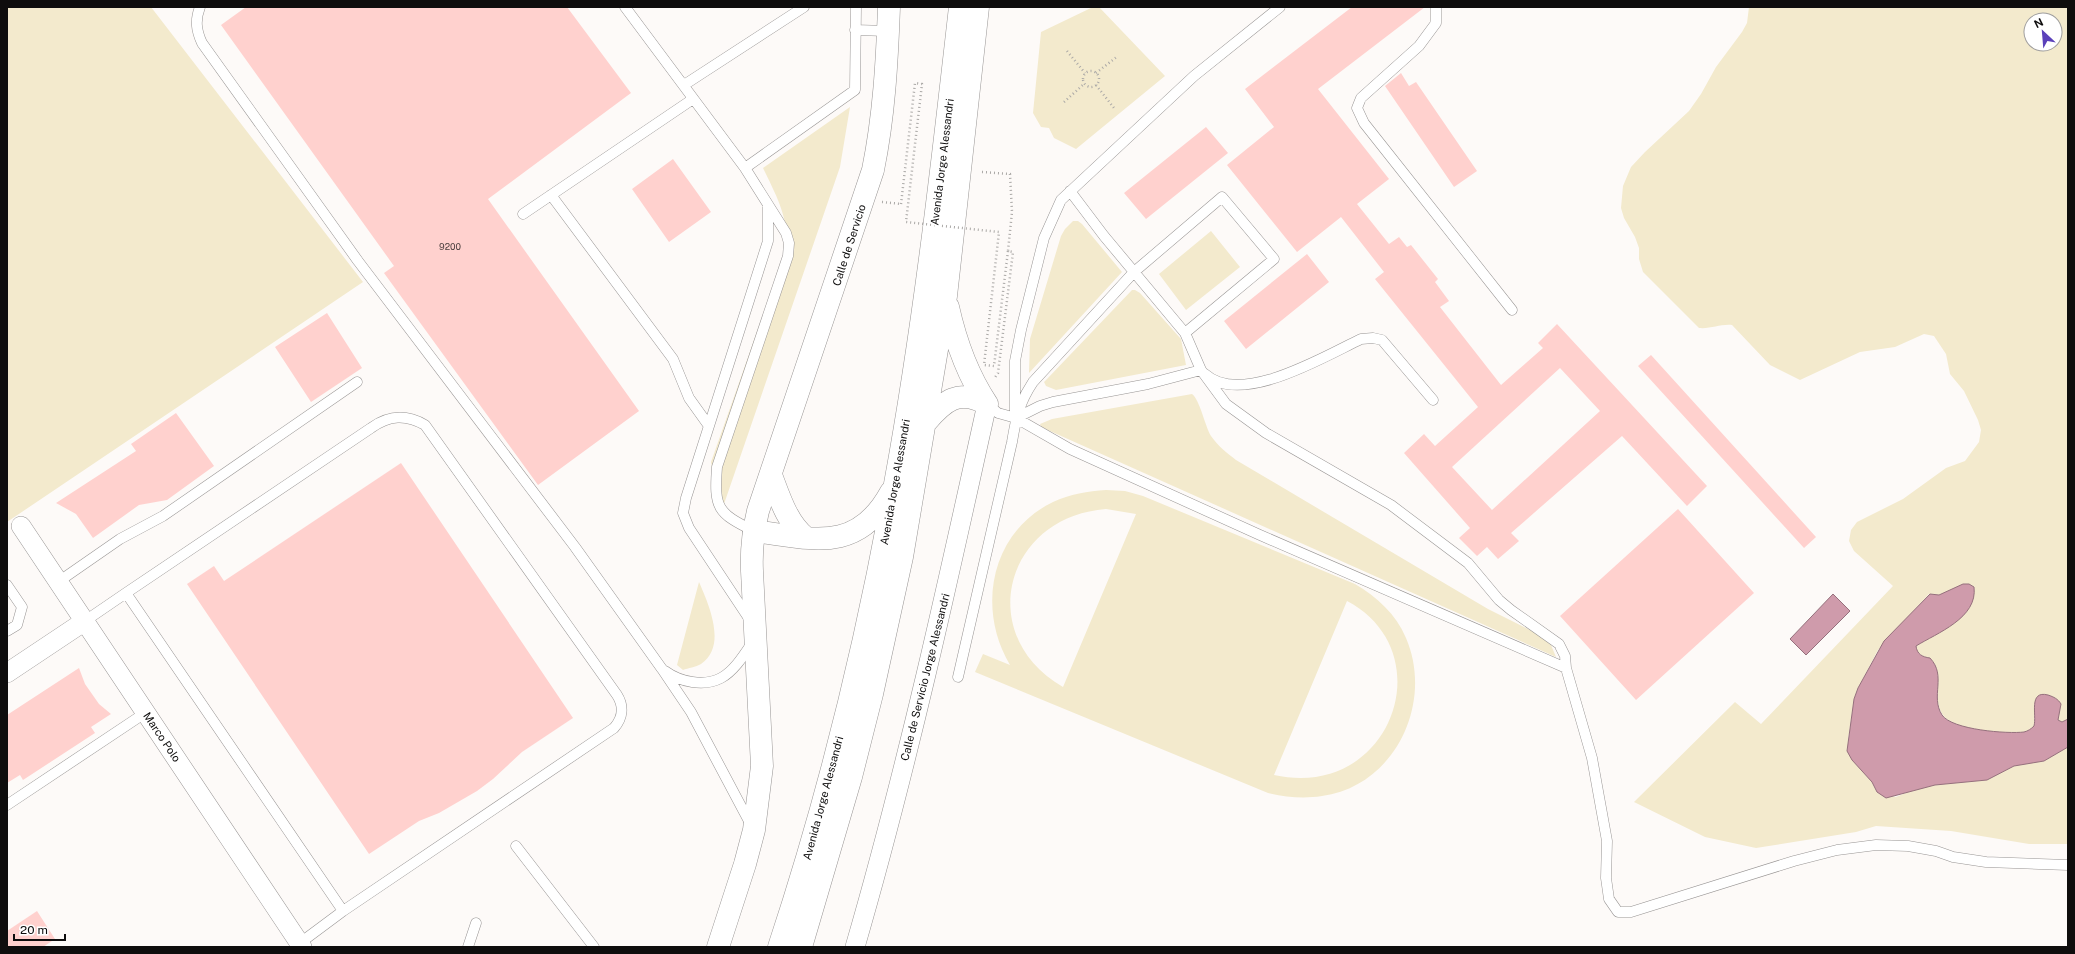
<svg xmlns="http://www.w3.org/2000/svg" width="2075" height="954" font-family="'Public Sans',sans-serif">
	<rect width="100%" height="100%" fill="#fdfaf8"/>
	<path fill="#f3eacd" fill-rule="evenodd" d="M7,7H151L363,282L7,522Z
		M1093,7H1099L1165,76L1076,149L1054,138L1049,128L1041,127L1033,113L1041,32Z
		M1749,7H2068V719L2062,722L2058,720L2059,710L2035,700L2034,726C2031,729 2028,731 2024,732C2007,734 1952,730 1943,715C1930,696 1947,676 1930,658C1922,657 1917,654 1916,646L1948,627L1966,613L1950,591L1939,595L1929,594L1878,650L1858,688L1854,699L1848,740L1852,760L1872,782L1877,792L1896,797L1915,789L1935,785L1987,780L2014,766L2044,761L2068,747V844H2029L1951,831L1876,826L1856,832L1756,848L1705,837L1634,802L1735,702L1761,724L1893,586L1854,551L1849,541L1851,530L1857,522L1903,499L1946,468L1965,461L1979,442L1981,430L1978,420L1964,391L1950,374L1946,354L1934,336L1924,334L1895,347L1860,352L1800,380L1770,365L1732,325C1720,324 1711,329 1699,328L1643,272L1639,259V248L1635,237L1624,218L1621,208L1623,186L1631,167L1645,152L1689,111L1701,94L1716,67L1742,32L1747,23ZM2031,20H2055V44H2031Z
		M850,107L840,167L724,504L715,485L711,462L787,247C788,216 776,195 763,168Z
		M1073,221H1078L1082,224L1122,272L1029,373L1030,339L1061,236L1065,229Z
		M1211,231L1240,267L1186,310L1159,274Z
		M1132,290H1135L1140,293L1181,339L1186,365L1056,390L1046,386L1044,382L1047,379Z
		M1192,394C1200,400 1205,426 1211,436C1218,446 1227,453 1236,460L1488,609L1538,634L1551,645L1556,657L1041,427L1040,424L1052,419Z
		M1106,490L1125,491L1143,496L1355,584C1377,597 1396,614 1406,638C1434,703 1395,786 1322,796C1303,799 1286,797 1268,793L975,672L983,654L1010,665C976,608 991,532 1053,502C1070,494 1088,491 1106,490ZM1106,509L1136,514L1063,687C974,636 1004,517 1106,509ZM1347,601C1444,652 1391,801 1274,775Z
		M699,582C708,603 728,646 701,664C696,667 688,668 683,670L677,665Z"/>
	<path fill="#cf9bab" stroke="#95707c" d="M1963,584H1969L1974,587C1978,618 1937,633 1916,646C1917,654 1922,657 1930,658C1947,676 1930,696 1942,715C1952,730 2008,734 2024,732C2028,731 2031,729 2034,726C2037,715 2028,690 2048,695C2054,697 2058,699 2061,704L2058,720L2062,722L2068,719V747L2044,761L2014,766L1987,780L1935,785L1886,798L1877,792L1872,782L1852,760L1847,751L1854,699L1858,688L1884,641L1930,594L1939,595Z
		M1833,594L1850,611L1806,655L1790,639Z"/>
	<path fill="#ffd1ce" fill-rule="evenodd" d="M246,7H567L631,93L488,199L639,411L538,485L384,273L394,266L221,25Z
		M1352,7H1425L1318,89L1389,179L1357,204L1389,244L1399,237L1407,247L1411,245L1438,279L1435,282L1449,301L1440,307L1501,385L1543,348L1538,343L1557,324L1707,486L1687,506L1622,436L1511,533L1519,541L1498,559L1487,547L1477,556L1459,538L1470,528L1404,453L1424,434L1435,446L1478,407L1375,279L1384,272L1341,217L1297,252L1227,165L1274,127L1245,89ZM1560,368L1600,411L1492,510L1452,467Z
		M1401,73L1409,86L1416,82L1477,171L1454,187L1385,86Z
		M1206,127L1228,153L1146,219L1124,193Z
		M673,159L711,212L669,242L632,189Z
		M1307,254L1329,282L1246,349L1224,321Z
		M327,313L362,368L311,402L275,347Z
		M1651,355L1816,537L1804,548L1638,366Z
		M176,413L214,466L167,500L139,505L93,538L76,514L56,503L136,451L131,444Z
		M401,463L573,718L522,752L493,779L477,791L439,813L419,821L369,854L187,584L214,566L224,581Z
		M1678,509L1754,593L1636,700L1560,616Z
		M79,668L85,684L99,704L111,714L91,727L95,733L23,780L20,775L7,783V715Z
		M37,911L55,939L43,947H7V931Z"/>
	<g fill="none" stroke-linecap="round" stroke-linejoin="round">
		<g stroke="#989594" stroke-width="11">
			<path id="service" d="M200,7C195,20 196,30 202,43L358,261L575,547L662,669L691,712L751,825
				M625,7L745,168L786,233L789,243L788,256L717,467C714,508 717,513 754,531
				M1436,7V23L1419,46L1361,98L1357,108L1364,123L1512,310
				M855,30L888,31
				M684,85L804,7
				M745,168L855,90L856,7
				M1070,191L1104,236L1185,333L1201,370L1226,404L1266,433L1391,505L1468,563L1499,600L1511,610L1559,644L1565,656L1566,668L1592,758L1607,841L1606,878L1609,899L1618,912H1631L1794,861L1837,850L1876,845L1908,846L1936,851L1953,857L1986,862L2068,865
				M551,195L673,359L689,398L709,426
				M523,214L693,99
				M1205,374C1241,407 1325,356 1361,339L1373,338L1382,340L1433,400
				M987,404L998,413L1016,418L1070,449L1260,535L1566,668
				M1015,412V361L1021,330L1044,238L1061,200L1194,76L1280,7
				M1016,418L1040,406L1053,402L1148,384L1201,370
				M58,582L120,539L163,516L357,382
				M7,585L22,607L17,625L7,631
				M750,620L689,528L683,513L686,498L768,241V205
				M85,621L126,593L371,428C389,415 406,414 425,425L617,695C624,706 623,718 614,728L343,911L126,593
				M665,671C680,682 704,687 721,678C734,671 744,655 752,643
				M958,677L1012,442C1016,418 1019,403 1033,382L1134,272L1222,197L1274,259L1185,333
				M7,805L145,713
				M516,846L594,947
				M300,943L343,911
				M468,947L476,923"/>
		</g>
		<g stroke="#989594" stroke-width="20">
			<path id="minor" d="M21,526L302,947
				M7,673L85,621
				M855,947C907,768 947,586 987,404"/>
		</g>
		<g stroke="#989594" stroke-width="23">
			<path id="tertiary" d="M718,947L745,864L754,830L762,766L752,571C751,550 753,532 758,511L873,170C884,116 887,62 889,7"/>
		</g>
		<g stroke="#989594" stroke-width="23">
			<path id="trunk" d="M948,307C956,343 967,374 987,404
				M926,422C944,401 959,388 987,404
				M771,475C779,496 787,523 806,538
				M754,531C811,538 857,555 891,492
				M779,947C829,796 867,641 895,484C924,326 942,167 960,7
				M801,947L851,777L872,694L902,557L946,296L978,7"/>
		</g>
		<path stroke="#aaa8a6" stroke-width="2.5" stroke-dasharray="1 3" stroke-linecap="butt" d="M1067,51L1085,73
			M1083 79a8 8 0 1 1 16 0a8 8 0 1 1-16 0Z
			M1096,73L1118,56
			M1096,85L1114,108
			M1064,102L1084,84
			M982,172L1010,174L1012,212L1008,251L1013,252L998,373L994,379
			M882,202L901,204"/>
		<use href="#service" stroke="#fff" stroke-width="10"/>
		<use href="#minor" stroke="#fff" stroke-width="19"/>
		<use href="#tertiary" stroke="#fff" stroke-width="22"/>
		<use href="#trunk" stroke="#fff" stroke-width="22"/>
		<path stroke="#aaa8a6" stroke-width="2.5" stroke-dasharray="1 3" stroke-linecap="butt" d="M901,204L915,83L922,84L906,222L999,232L984,365L994,366L1008,251"/>
	</g>
	<g text-anchor="middle" dominant-baseline="central" stroke-width="4" stroke-linejoin="round" paint-order="stroke">
		<g font-size="9" fill="#4a3e3d">
			<text x="450" y="246">9200</text>
		</g>
		<g font-size="11" fill="#0e0d0d" stroke="#fff">
			<text transform="translate(942 162) rotate(-83)">Avenida Jorge Alessandri</text>
			<text transform="translate(849 245) rotate(-72)">Calle de Servicio</text>
			<text transform="translate(895 482) rotate(-80)">Avenida Jorge Alessandri</text>
			<text transform="translate(925 677) rotate(-76)">Calle de Servicio Jorge Alessandri</text>
			<text transform="translate(162 737) rotate(56)">Marco Polo</text>
			<text transform="translate(823 798) rotate(-75)">Avenida Jorge Alessandri</text>
		</g>
	</g>
	<rect width="2075" height="954" fill="none" stroke="#0e0d0d" stroke-width="16"/>
	<g transform="translate(2043 32) rotate(334)"><circle r="19" fill="#ffffff" stroke="#9f9e9e"/>
	<path d="M0-3L7 15L0 10L-7 15Z" fill="#5b41ba"/>
	<text y="-6" font-size="11" font-weight="bold" text-anchor="middle" fill="#0e0d0d">N</text>
	</g>
	<path d="M14 934v6h51v-6" fill="none" stroke="#0e0d0d" stroke-width="2"/>
	<text x="20" y="934" font-size="12" fill="#0e0d0d" stroke="#ffffff" stroke-width="3" paint-order="stroke">20 m</text>
</svg>
